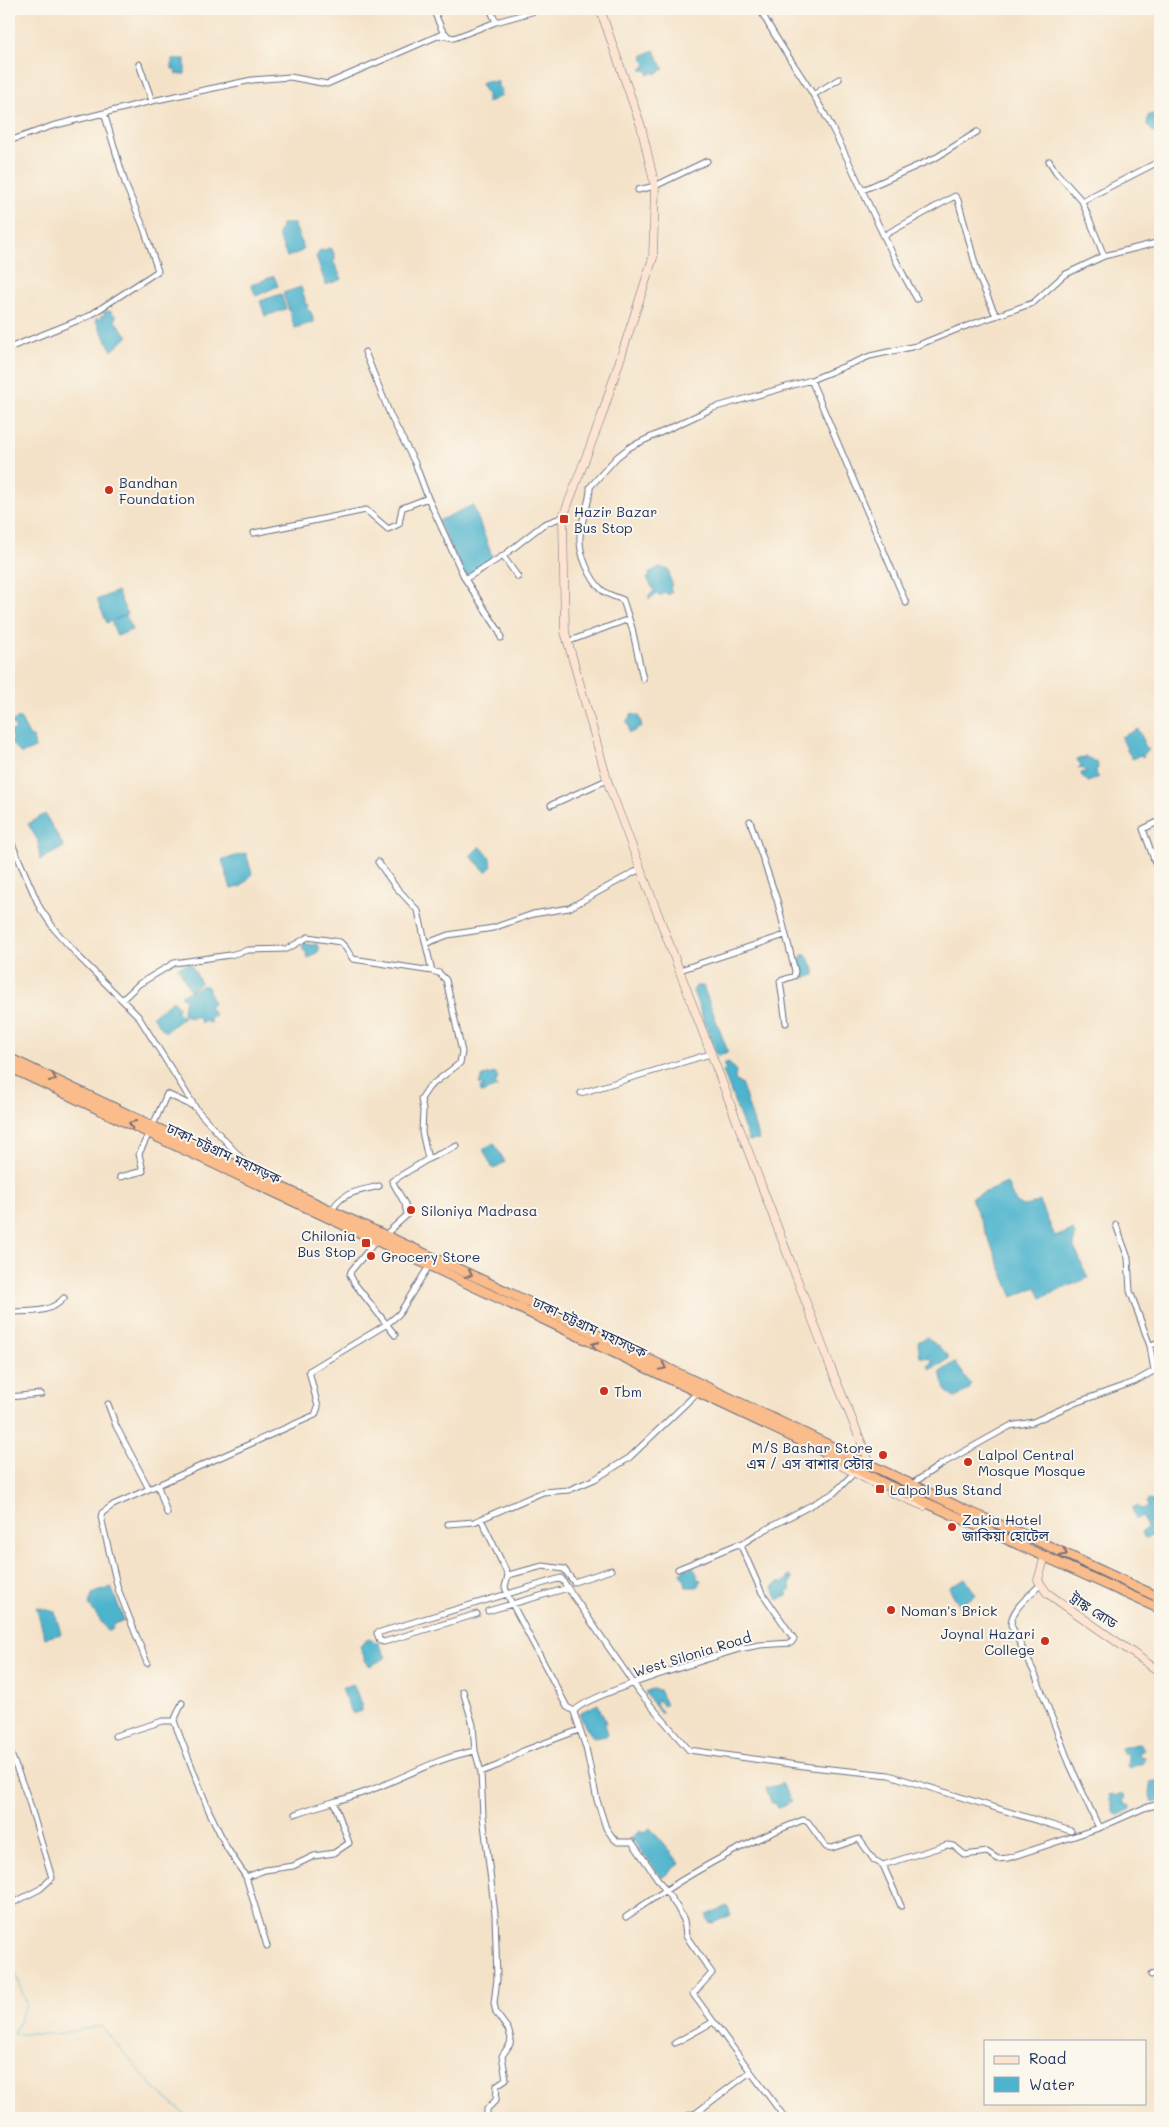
<svg xmlns="http://www.w3.org/2000/svg" width="1169" height="2127" font-family="Mali,'Noto Sans Bengali',sans-serif">
	<rect width="100%" height="100%" fill="#fbf7ec"/>
	<filter id="ink" filterUnits="userSpaceOnUse"><feTurbulence type="fractalNoise" baseFrequency=".02" numOctaves="2"/><feDisplacementMap in="SourceGraphic" scale="10" xChannelSelector="R" yChannelSelector="G"/><feConvolveMatrix kernelMatrix="1 2 1 2 8 2 1 2 1" color-interpolation-filters="sRGB"/></filter>
	<filter id="wash" filterUnits="userSpaceOnUse"><feTurbulence type="fractalNoise" baseFrequency=".0096" numOctaves="4" result="noise"/><feDisplacementMap in="SourceGraphic" scale="20" xChannelSelector="R" yChannelSelector="G"/><feGaussianBlur stdDeviation="1.12" result="paint"/><feColorMatrix in="noise" values="0 0 0 0 0 0 0 0 0 0 0 0 0 0 0 0 0 1.4 0 .05"/><feComposite in="paint" operator="in"/></filter>
	<g filter="url(#wash)">
		<rect width="100%" height="100%" fill="#f4e2c8"/>
		<path fill="#4eb4cd" stroke="#347296" d="M654,50L664,69L655,74L654,72L648,75V71L641,70L646,64L642,56Z
			M172,59H185V74H176L175,69H172Z
			M485,81L498,82V88L502,89L501,96L487,103V95L481,84Z
			M1160,111V132L1155,134L1147,125L1148,116Z
			M282,224H294L304,248L302,251L287,257L278,235Z
			M328,248L332,249L336,259L333,261L342,279L326,285L316,257L320,250L325,251Z
			M274,276L278,286L256,296L251,285Z
			M301,287L305,299V305L308,304L307,308L311,312L314,322L295,328L283,293Z
			M281,294L286,309L265,316L260,301Z
			M111,311L112,314L116,316L115,321L128,336L112,351L96,321V318L99,320L101,316H105L103,312Z
			M473,505L493,559L467,578L438,521Z
			M659,567L669,570L670,579L672,583L670,589L672,592L668,595L665,592L660,596L656,594L649,599V596L654,591L647,578L650,576L649,573Z
			M117,591L127,614L114,620L126,615L132,630L117,636L111,621L107,623L97,600Z
			M632,714L639,716L642,726L636,729L635,731L629,733V727L627,722Z
			M20,718L30,737H33L35,748L21,754L11,743L13,738L9,734V731H13L16,729L12,723L13,721Z
			M1138,729L1144,741V746L1149,750L1144,754L1143,757L1140,755L1132,759L1121,737Z
			M1085,756L1097,762L1098,768L1096,770L1097,776L1099,777L1088,782L1081,775L1082,772L1086,773L1084,769L1078,768L1081,765L1077,760L1080,758L1084,759Z
			M45,814L64,847L40,860L38,841L28,824Z
			M480,846L489,856L492,866L486,872L470,856Z
			M246,853L252,874L242,886L231,889L222,860Z
			M304,943L311,945L317,944L319,951L308,959L306,954L307,952L304,951L302,947Z
			M802,955H806L815,969V975L804,978L799,972L795,961L802,958Z
			M190,963L200,981V983L190,990L178,967Z
			M203,985L208,987L213,1004L209,1007L215,1015L210,1018V1023L203,1021L201,1023L199,1018L195,1016L189,1018L183,1014L184,1002L186,1001L181,995Z
			M696,986H703L728,1052L717,1056L693,991Z
			M173,1000L179,1008L176,1011L184,1017L165,1032L152,1016Z
			M728,1062L736,1071L735,1080L742,1085L759,1140L749,1141L723,1071L726,1070L723,1064Z
			M496,1073L498,1078L495,1084L497,1087L481,1093L480,1088L484,1087L479,1084L483,1076Z
			M494,1143L505,1162L493,1169L483,1149Z
			M1007,1183C1016,1205 1017,1211 1040,1201L1055,1237L1073,1230L1075,1236L1074,1247L1088,1278L1041,1298L1036,1287L1013,1297L971,1198Z
			M927,1337L948,1355V1359L942,1364L930,1369L928,1366L932,1361L930,1358L920,1357L918,1342Z
			M955,1362L971,1385L969,1390L954,1398L945,1390L940,1372Z
			M1149,1500L1153,1501L1158,1511L1160,1510V1534L1145,1538L1141,1532L1147,1528L1143,1517L1136,1519L1132,1508L1137,1506L1141,1509L1148,1507L1146,1502Z
			M685,1567L688,1569L690,1567C696,1568 695,1572 698,1576L696,1578L701,1580L697,1587H686L685,1581L680,1574Z
			M790,1575L794,1579L791,1580L792,1581L790,1584L791,1591L786,1592L788,1595L778,1600L773,1587L780,1581L782,1583L788,1579L787,1578L790,1577Z
			M965,1578L976,1595L963,1603L965,1606L961,1608L949,1588Z
			M111,1587L124,1620L112,1625L113,1629L108,1631L89,1605L92,1594Z
			M36,1607L55,1612L61,1634L45,1638Z
			M368,1639L378,1643L386,1657L384,1659L370,1666L366,1662L360,1646Z
			M353,1684L362,1705V1711L353,1714L348,1706L342,1688Z
			M652,1689L659,1690L666,1705L663,1706L657,1700L655,1703L663,1713H660L645,1692Z
			M598,1704L606,1723L605,1725L608,1733L606,1736L594,1738L586,1728L579,1713Z
			M1136,1744H1141L1144,1750L1139,1753L1140,1756L1144,1757L1143,1763L1129,1768L1127,1765L1128,1758L1126,1753L1123,1754L1121,1748Z
			M1160,1780V1801L1152,1803L1149,1792L1151,1782Z
			M781,1782L790,1796L789,1798L792,1801L778,1808L775,1803H771L766,1788L778,1785Z
			M1123,1793L1125,1797L1122,1802H1124L1126,1806L1129,1805L1131,1809L1119,1815L1114,1814L1109,1795L1113,1794L1115,1796Z
			M650,1828L680,1863L662,1878L631,1838L640,1831L644,1833Z
			M727,1906L731,1915L713,1923L709,1922L706,1915Z"/>
		<g fill="none" stroke-linecap="round" stroke-linejoin="round">
			<path stroke="#4eb4cd" stroke-width="1" d="M9,1963L14,1968L26,2004L14,2034H56L101,2026L157,2091L189,2118"/>
		</g>
	</g>
	<g filter="url(#ink)">
		<g fill="none" stroke-linecap="round" stroke-linejoin="round">
			<g stroke="#676e83" stroke-width="7">
				<path id="minor" d="M433,9L442,30L447,35
					M490,9L496,22
					M760,9C780,49 809,83 829,122C860,181 883,242 917,299
					M139,64L152,101
					M813,95L839,79
					M9,141L52,126L152,101L252,80L290,77L327,84L440,35L454,38L496,22L542,9
					M1049,161L1056,172L1082,201L1104,256
					M638,190L655,186L707,161
					M863,190L937,157L977,132
					M1082,201L1160,161
					M883,236L955,196L958,200L979,278L996,316
					M9,348L89,316L158,271L143,226L126,186L104,113
					M365,352L391,417L415,463L428,498L465,579L499,631L501,638
					M811,380L906,603
					M254,533L366,510L388,529L399,524L402,508L428,498
					M503,556L544,524L563,517
					M465,579L503,556L518,577
					M567,642L629,619
					M643,679L632,628L623,600C617,597 607,595 602,590C590,579 579,554 580,537C580,522 591,501 590,487L617,457L630,447L713,408L811,380L870,356L916,346L958,329L1033,303L1064,275L1104,256L1160,242
					M551,805L607,780
					M750,821L777,900L795,971L794,976L780,981L786,1023
					M1160,821L1143,829L1160,876
					M9,837L40,908L55,930L80,958L138,1016L197,1110L242,1159L243,1169
					M378,862L395,886L418,911L432,971
					M427,943L448,935L493,928L533,914L569,908L640,869
					M680,970L785,935
					M122,1000L139,984L174,963L230,955L248,950L287,949L308,937L340,942L345,947L353,959L432,971L439,973L446,980L462,1052L460,1063L429,1087L421,1099L423,1110L422,1132L428,1159L392,1181L405,1204L407,1215L385,1235
					M581,1093L710,1054
					M153,1125L167,1094L195,1107
					M428,1159L457,1146
					M120,1177L143,1171L139,1154L149,1133
					M332,1211C340,1192 360,1191 379,1186
					M1116,1225L1128,1258L1130,1291L1150,1346
					M376,1241L351,1271L350,1275L355,1284L395,1335
					M9,1312C29,1311 50,1314 64,1298
					M9,1397L41,1394
					M108,1404L116,1426L149,1489
					M915,1482L940,1465L1010,1426L1033,1422L1075,1403L1134,1382L1154,1371L1150,1346L1160,1341
					M158,1486L167,1513
					M481,1519L508,1575L505,1587L509,1598L567,1707L574,1711
					M448,1524L474,1522L543,1492L569,1490L595,1479L629,1458L698,1392
					M678,1569L736,1545L742,1544
					M508,1575L543,1566L564,1569L574,1582L611,1570
					M1040,1585C1030,1595 1011,1609 1011,1625L1035,1674L1070,1765L1099,1828
					M488,1611L568,1588
					M477,1614L384,1642L380,1641L377,1633L561,1578L640,1693L689,1750L811,1767L889,1775L1071,1831
					M147,1663L118,1589L101,1517L102,1513L113,1505L315,1415L318,1407L309,1371L387,1324L399,1314L429,1266
					M463,1691L473,1725L475,1751L481,1772L483,1816L495,1914L497,1979L494,2003L496,2013L508,2029L511,2038L510,2044L502,2056L506,2079L497,2085L496,2100L487,2109V2118
					M182,1703L174,1721L209,1811L227,1848L246,1877L267,1946
					M115,1736L163,1721H174
					M9,1749L28,1798L52,1878L40,1889L9,1905
					M481,1772L499,1765L523,1751L579,1730
					M295,1814C319,1805 344,1800 368,1791C405,1778 435,1758 475,1751
					M883,1865L901,1906
					M246,1877L265,1870L293,1866L314,1856L334,1853L349,1843L334,1802
					M626,1917C681,1878 740,1844 803,1820L808,1822L826,1847L832,1848L859,1839L874,1860L883,1865L947,1845L954,1846L965,1855L987,1852L998,1859L1008,1858L1099,1828L1144,1808L1160,1804
					M1151,1975L1160,1972
					M675,2043L713,2022
					M681,2118L696,2113L750,2072
					M785,2118L693,1994L712,1973L686,1936L684,1920L677,1907L632,1842H618L613,1838L606,1828L597,1800L586,1748L574,1712C580,1696 715,1657 739,1649L760,1645L791,1643L794,1639L792,1636L761,1591L742,1548V1544L759,1533L834,1493L854,1473"/>
			</g>
			<g stroke="#676e83" stroke-width="9">
				<path id="secondary" d="M600,9L641,126L655,186L653,258L601,418L563,517L565,632L609,786L831,1368L869,1461
					M829,1459L881,1487
					M891,1492L924,1506
					M1045,1556L1038,1580L1047,1593L1160,1672"/>
			</g>
			<g stroke="#676e83" stroke-width="11">
				<path id="trunk" d="M9,1058L332,1211L491,1284L965,1510L1025,1535L1160,1598
					M9,1067L820,1450L883,1483L1160,1609"/>
			</g>
			<use href="#minor" stroke="#fff" stroke-width="5"/>
			<use href="#secondary" stroke="#fde4d1" stroke-width="8"/>
			<use href="#trunk" stroke="#fabc8b" stroke-width="9"/>
		</g>
		<defs><path id="oneway-chevron" d="M-2-3.5L2.5 0L-2 3.5" fill="none" stroke-width="1.6" stroke-linecap="round" stroke-linejoin="round" transform="scale(1.25)"/></defs>
		<g stroke="#7f6e72">
			<use href="#oneway-chevron" transform="translate(53 1078) rotate(25)"/>
			<use href="#oneway-chevron" transform="translate(132 1124) rotate(-155)"/>
			<use href="#oneway-chevron" transform="translate(469 1274) rotate(24)"/>
			<use href="#oneway-chevron" transform="translate(595 1345) rotate(-155)"/>
			<use href="#oneway-chevron" transform="translate(663 1367) rotate(26)"/>
			<use href="#oneway-chevron" transform="translate(1064 1553) rotate(25)"/>
		</g>
	</g>
	<g fill="#c8321e" stroke="#fbf7ec" stroke-width="2">
		<circle cx="109" cy="490" r="5"/>
		<rect x="559" y="514" width="10" height="10" rx="2.5"/>
		<circle cx="411" cy="1210" r="5"/>
		<rect x="361" y="1238" width="10" height="10" rx="2.5"/>
		<circle cx="371" cy="1256" r="5"/>
		<circle cx="604" cy="1391" r="5"/>
		<circle cx="883" cy="1455" r="5"/>
		<circle cx="968" cy="1462" r="5"/>
		<rect x="875" y="1484" width="10" height="10" rx="2.5"/>
		<circle cx="952" cy="1527" r="5"/>
		<circle cx="891" cy="1610" r="5"/>
		<circle cx="1045" cy="1641" r="5"/>
	</g>
	<g text-anchor="middle" dominant-baseline="central" stroke-width="4" stroke-linejoin="round" paint-order="stroke">
		<g font-size="14" fill="#1b2f5e" stroke="#fbf7ec" text-anchor="start">
			<text x="119" y="482">Bandhan<tspan x="119" dy="16">Foundation</tspan></text>
			<text x="574" y="511">Hazir Bazar<tspan x="574" dy="16">Bus Stop</tspan></text>
			<text x="421" y="1210">Siloniya Madrasa</text>
			<text x="356" y="1235" text-anchor="end">Chilonia<tspan x="356" dy="16">Bus Stop</tspan></text>
			<text x="381" y="1256">Grocery Store</text>
			<text x="614" y="1391">Tbm</text>
			<text x="873" y="1447" text-anchor="end">M/S Bashar Store<tspan x="873" dy="16">এম / এস বাশার স্টোর</tspan></text>
			<text x="978" y="1454">Lalpol Central<tspan x="978" dy="16">Mosque Mosque</tspan></text>
			<text x="890" y="1489">Lalpol Bus Stand</text>
			<text x="962" y="1519">Zakia Hotel<tspan x="962" dy="16">জাকিয়া হোটেল</tspan></text>
			<text x="901" y="1610">Noman's Brick</text>
			<text x="1035" y="1633" text-anchor="end">Joynal Hazari<tspan x="1035" dy="16">College</tspan></text>
		</g>
		<g font-size="14" fill="#1b2f5e" stroke="#fbf7ec">
			<text transform="translate(224 1153) rotate(25)">ঢাকা-চট্টগ্রাম মহাসড়ক</text>
			<text transform="translate(590 1327) rotate(25)">ঢাকা-চট্টগ্রাম মহাসড়ক</text>
			<text transform="translate(1094 1610) rotate(33)">ট্রাঙ্ক রোড</text>
			<text transform="translate(692 1654) rotate(-17)">West Silonia Road</text>
		</g>
	</g>
	<rect width="1169" height="2127" fill="none" stroke="#fbf7ec" stroke-width="30"/>
	<rect x="984" y="2040" width="162" height="65" fill="#fbf7ec" stroke="#a1a7b3"/>
	<rect x="994" y="2056" width="25" height="8" fill="#fde4d1" stroke="#a1a7b3"/>
	<text x="1029" y="2064" font-size="15" fill="#1b2f5e">Road</text>
	<rect x="994" y="2077" width="25" height="15" fill="#4eb4cd" stroke="#a1a7b3"/>
	<text x="1029" y="2090" font-size="15" fill="#1b2f5e">Water</text>
</svg>
